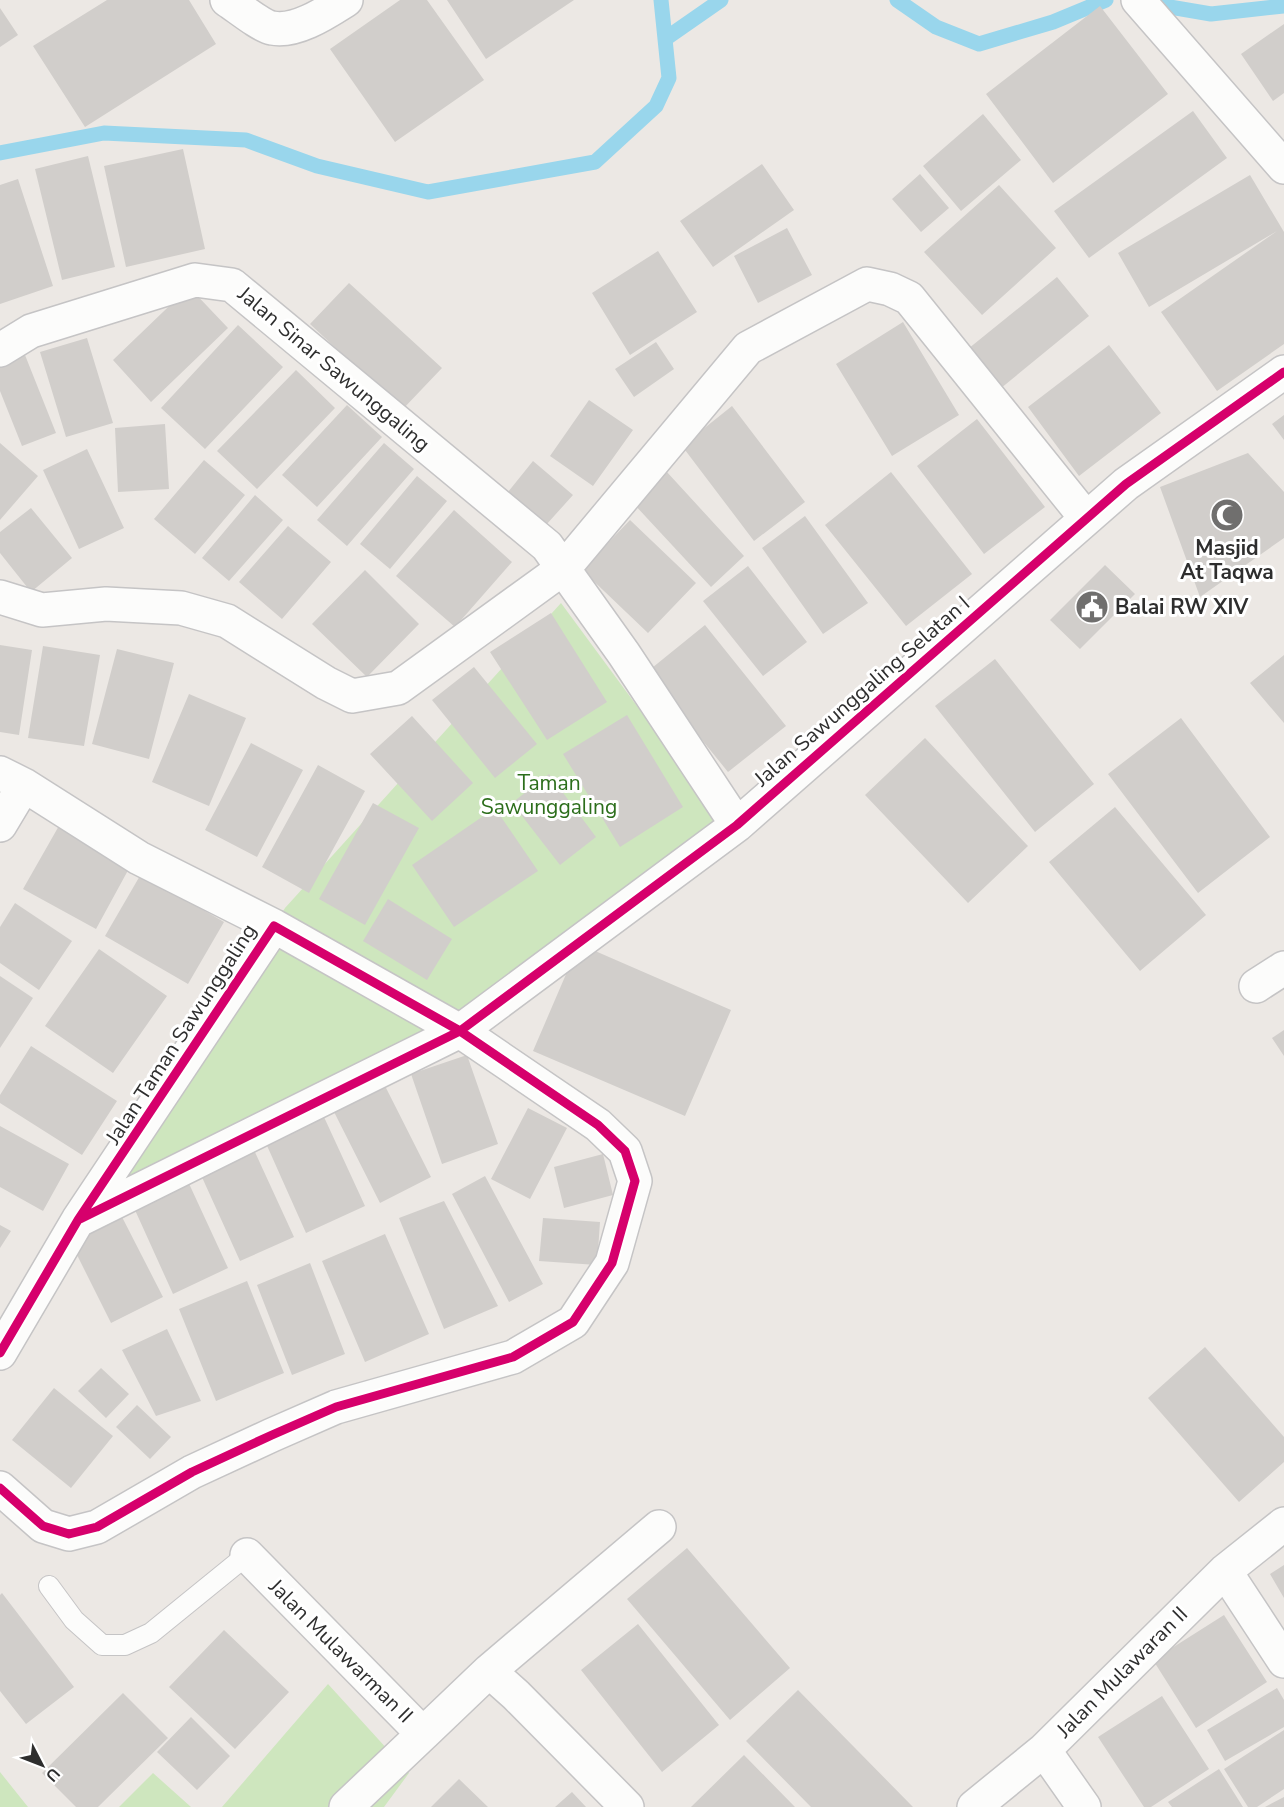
<svg xmlns="http://www.w3.org/2000/svg" width="1284" height="1807" font-family="'Nunito Sans',sans-serif">
	<rect width="100%" height="100%" fill="#ece8e4"/>
	<path fill="#cee6be" d="M561,603L721,820L437,1029L109,1197L285,908Z
		M328,1684L409,1773L384,1807H222Z
		M0,1772L28,1807H0Z
		M153,1773L191,1807H119Z"/>
	<g fill="none" stroke-linecap="round" stroke-linejoin="round">
		<path stroke="#99d6ec" stroke-width="15" d="M897,0L936,27L979,44L1053,22L1106,0
			M1147,3L1211,14L1284,6
			M665,39L721,0
			M0,153L104,133L246,140L317,166L428,192L595,162L656,106L669,78L661,0"/>
	</g>
	<path fill="#d1cecb" d="M107,0H189L216,44L85,127L33,46Z
		M400,0H427L484,80L395,142L330,49Z
		M447,0H574L486,59Z
		M1100,6L1168,94L1053,183L986,94Z
		M0,8L18,35L0,47Z
		M1284,24V93L1273,101L1241,54Z
		M1193,111L1227,158L1089,258L1054,211Z
		M983,114L1021,160L961,211L923,166Z
		M183,149L205,249L126,267L104,166Z
		M88,156L115,267L62,280L35,169Z
		M762,164L794,210L713,267L680,221Z
		M920,174L949,208L921,232L892,199Z
		M1250,175L1284,232V344L1217,391L1161,312L1277,231L1149,307L1118,253Z
		M18,179L53,286L0,304V185Z
		M999,185L1056,248L982,315L924,252Z
		M787,228L812,275L758,303L734,256Z
		M658,251L697,312L630,355L592,293Z
		M1057,277L1089,316L995,393L963,353Z
		M349,283L442,368L402,410L310,324Z
		M189,287L228,328L151,402L113,360Z
		M903,322L959,415L892,456L836,364Z
		M238,325L283,367L205,449L161,408Z
		M87,338L113,423L66,437L40,352Z
		M656,342L674,369L634,397L615,369Z
		M1109,345L1161,413L1079,476L1028,407Z
		M25,355L56,433L22,446L0,391V365Z
		M296,370L335,408L257,489L217,451Z
		M589,400L633,430L593,486L550,456Z
		M347,405L382,437L317,507L282,475Z
		M732,406L805,502L754,541L682,446Z
		M1284,415V440L1272,424Z
		M977,419L1045,507L984,554L917,466Z
		M165,424L169,489L118,492L115,428Z
		M0,443L38,476L0,520Z
		M384,443L414,469L347,546L317,520Z
		M87,449L124,528L79,549L43,470Z
		M1248,453L1284,492V538L1200,597L1160,487Z
		M204,460L245,495L195,554L154,519Z
		M533,461L573,495L546,525L508,492Z
		M666,471L744,556L711,587L633,503Z
		M891,472L972,574L906,626L825,525Z
		M417,476L447,501L390,569L360,544Z
		M255,495L283,520L229,581L202,558Z
		M31,508L72,558L31,592L0,553V532Z
		M454,510L512,562L455,627L396,576Z
		M805,516L868,603L823,634L762,548Z
		M630,520L696,583L648,633L582,570Z
		M288,526L331,562L282,619L239,582Z
		M1105,565L1135,594L1080,649L1050,620Z
		M748,566L807,642L763,676L703,601Z
		M365,570L419,624L367,677L312,624Z
		M551,613L607,702L547,740L490,652Z
		M705,625L786,726L728,772L647,672Z
		M0,645L32,650L19,735L0,732Z
		M43,646L100,655L84,746L28,738Z
		M117,649L174,663L149,759L92,744Z
		M1284,655V723L1250,683Z
		M995,659L1094,784L1035,832L935,706Z
		M474,667L537,744L495,778L432,700Z
		M189,694L246,718L209,806L152,782Z
		M627,715L683,807L620,847L563,754Z
		M412,716L473,783L432,821L370,754Z
		M1181,718L1270,837L1198,893L1108,774Z
		M925,738L1028,846L968,903L865,795Z
		M251,743L303,770L257,857L205,830Z
		M318,765L365,791L309,893L262,867Z
		M549,774L596,837L560,865L512,803Z
		M373,803L419,828L365,925L319,899Z
		M1115,807L1206,915L1140,971L1049,862Z
		M495,808L538,871L454,927L412,865Z
		M60,824L132,863L96,929L23,889Z
		M141,874L224,922L188,984L105,936Z
		M388,899L452,939L427,980L363,941Z
		M15,903L72,941L39,990L0,963V927Z
		M579,944L731,1010L685,1116L533,1051Z
		M99,949L167,996L113,1073L45,1026Z
		M0,976L33,998L0,1048Z
		M1284,1030V1056L1272,1038Z
		M31,1046L117,1101L82,1155L0,1103V1095Z
		M467,1055L498,1144L442,1164L411,1074Z
		M379,1074L431,1177L380,1203L328,1100Z
		M318,1104L365,1206L306,1233L260,1130Z
		M528,1108L567,1128L530,1199L491,1179Z
		M0,1126L69,1164L43,1211L0,1187Z
		M249,1139L294,1237L240,1261L196,1164Z
		M603,1154L613,1195L564,1208L554,1167Z
		M185,1175L228,1268L173,1294L130,1199Z
		M485,1176L543,1284L509,1302L452,1194Z
		M444,1201L498,1306L444,1329L399,1218Z
		M121,1215L163,1297L111,1323L70,1241Z
		M543,1218L600,1222L597,1265L539,1261Z
		M0,1225L11,1231L0,1248Z
		M385,1234L429,1334L365,1362L322,1261Z
		M310,1263L345,1354L292,1375L257,1285Z
		M247,1281L284,1373L216,1401L179,1309Z
		M167,1329L201,1401L156,1416L122,1350Z
		M1205,1347L1284,1437V1462L1239,1502L1148,1398Z
		M101,1368L129,1394L106,1418L78,1391Z
		M54,1388L113,1436L71,1488L12,1440Z
		M137,1405L171,1437L150,1459L116,1427Z
		M687,1548L790,1668L730,1720L627,1599Z
		M1284,1565V1598L1270,1574Z
		M2,1593L74,1687L26,1724L0,1691V1595Z
		M1224,1615L1267,1682L1196,1728L1153,1660Z
		M638,1624L719,1725L662,1772L581,1670Z
		M224,1630L289,1692L235,1749L169,1687Z
		M1277,1688L1284,1700V1727L1225,1761L1207,1730Z
		M798,1690L913,1807H811L746,1741Z
		M123,1693L168,1738L98,1807H76L42,1773Z
		M1162,1696L1209,1769L1151,1807H1144L1098,1737Z
		M191,1717L230,1756L197,1790L157,1752Z
		M1284,1730V1789L1257,1807H1248L1224,1769Z
		M744,1755L795,1807H691Z
		M1219,1769L1243,1807H1172L1168,1802Z
		M459,1779L488,1807H431Z
		M572,1792L586,1807H555Z
		M1284,1797V1807H1265Z"/>
	<g fill="none" stroke-linecap="round" stroke-linejoin="round">
		<g stroke="#c5c4c5" stroke-width="22">
			<path id="service" d="M49,1586L74,1620L102,1645H125L151,1633L247,1555"/>
		</g>
		<g stroke="#c5c4c5" stroke-width="36">
			<path id="minor" d="M227,0C238,7 261,26 272,28C296,33 327,12 346,0
				M1138,0L1284,167
				M0,350L31,331L195,280L232,285L547,546L624,654L737,825
				M0,597L42,610L106,604L181,608L227,621L326,683L352,696L398,688L565,567L748,348L867,284L890,289L909,298L1086,518
				M0,773L24,785
				M0,825L24,785L139,858L274,926
				M1256,986L1284,968
				M0,1353L78,1220L274,926L460,1031L737,825L1126,484L1284,372
				M0,1488L43,1526L69,1534L97,1527L192,1472L272,1435L336,1407L513,1357L573,1322L612,1263L635,1181L625,1151L598,1125L460,1031L81,1219
				M247,1555L423,1734L489,1671L516,1695L627,1807
				M1225,1571L1284,1661
				M489,1671L659,1527
				M346,1807L423,1734
				M974,1807L1044,1750
				M1084,1807L1044,1750L1225,1571L1284,1524"/>
		</g>
		<use href="#service" stroke="#fcfcfb" stroke-width="20"/>
		<use href="#minor" stroke="#fcfcfb" stroke-width="33"/>
		<g stroke="#fff" stroke-width="13">
			<path id="cycleway" d="M0,1353L78,1220L274,926L460,1031L737,825L1126,484L1284,372
				M0,1488L43,1526L69,1534L97,1527L192,1472L272,1435L336,1407L513,1357L573,1322L612,1263L635,1181L625,1151L598,1125L460,1031L80,1219"/>
		</g>
		<use href="#cycleway" stroke="#d6006c" stroke-width="9"/>
	</g>
	<defs>
		<g id="mosque-disc" transform="scale(1.725)"><circle r="9.5" fill="#706f6e" stroke="#fff"/><path d="M3.5-4.9A6 6 0 1 0 3.5 4.9A5 5 0 1 1 3.5-4.9Z" fill="#fff"/></g>
		<g id="civic-disc" transform="scale(1.725)"><circle r="9.5" fill="#706f6e" stroke="#fff"/><path d="M-.6-6.5H3V-4.5H.6V-3L4-1V1h2V6H-6V1h2V-1L-.6-3ZM-1.2 2.5V6h2.4V2.5Z" fill="#fff"/></g>
	</defs>
	<g fill-rule="evenodd">
		<use href="#mosque-disc" x="1227" y="515"/>
		<use href="#civic-disc" x="1092" y="607"/>
	</g>
	<g text-anchor="middle" dominant-baseline="central" stroke-width="6" stroke-linejoin="round" paint-order="stroke">
		<g font-size="21" fill="#2e2e2e" stroke="#fff">
			<text transform="translate(334 369) rotate(40)">Jalan Sinar Sawunggaling</text>
			<text transform="translate(862 691) rotate(-41)">Jalan Sawunggaling Selatan I</text>
			<text transform="translate(181 1034) rotate(-57)">Jalan Taman Sawunggaling</text>
			<text transform="translate(341 1651) rotate(45)">Jalan Mulawarman II</text>
			<text transform="translate(1122 1672) rotate(-45)">Jalan Mulawaran II</text>
		</g>
		<g font-size="21" font-weight="bold" fill="#2e2e2e" stroke="#fff">
			<text x="1227" y="548">Masjid<tspan x="1227" dy="24">At Taqwa</tspan></text>
			<text x="1115" y="607" text-anchor="start">Balai RW XIV</text>
		</g>
		<g font-size="21" fill="#2c6e1b" stroke="#fff">
			<text x="549" y="783">Taman<tspan x="549" dy="24">Sawunggaling</tspan></text>
		</g>
	</g>
	<g transform="translate(42 1765) rotate(132)" stroke="#ffffff" stroke-width="4.5" paint-order="stroke">
	<path d="M0-4.5L10 22L0 15L-10 22Z" fill="#2e2e2e"/>
	<text y="-9" font-size="16" font-weight="bold" text-anchor="middle" fill="#2e2e2e">U</text>
	</g>
</svg>
